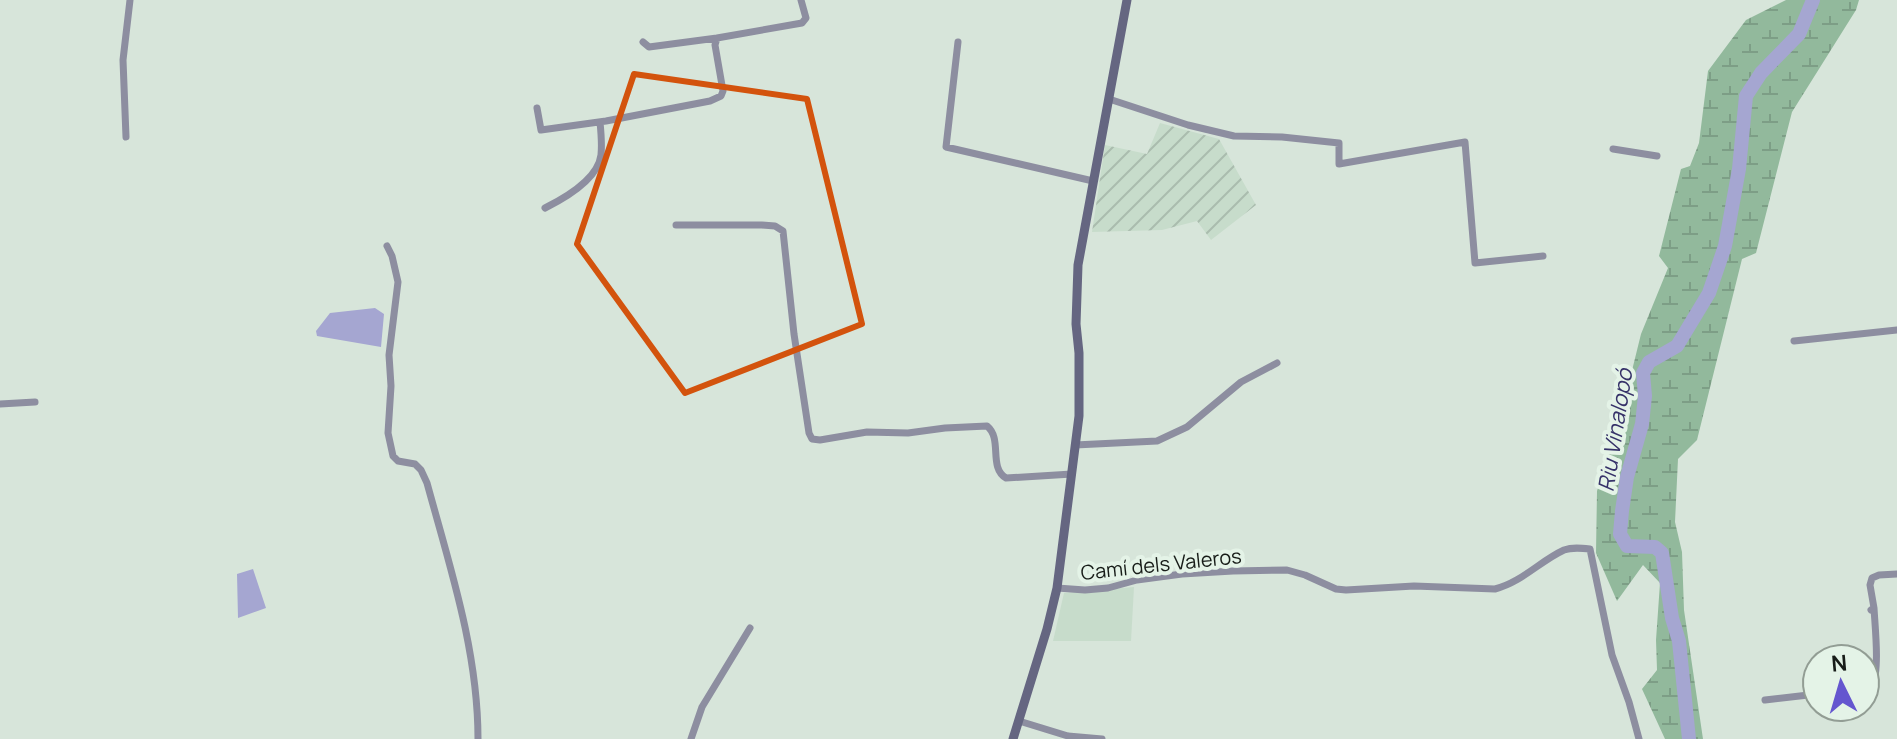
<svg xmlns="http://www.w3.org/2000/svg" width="1897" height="739" font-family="Manrope,sans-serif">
	<defs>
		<pattern id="industrial-furrows" width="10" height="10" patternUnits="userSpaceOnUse" patternTransform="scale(2)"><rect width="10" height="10" fill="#c7dccb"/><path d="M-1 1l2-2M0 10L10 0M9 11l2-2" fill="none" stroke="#aabcae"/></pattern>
		<pattern id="wetland-marsh" width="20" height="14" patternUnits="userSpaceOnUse" patternTransform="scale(2)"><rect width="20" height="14" fill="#92b99c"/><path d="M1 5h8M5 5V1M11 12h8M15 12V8" fill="none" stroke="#7d9e86"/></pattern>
	</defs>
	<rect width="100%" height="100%" fill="#d7e5da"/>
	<path fill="#c7dccb" d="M1134,587L1131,641H1053L1064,593Z"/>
	<path fill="url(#industrial-furrows)" d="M1160,123L1219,139L1256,205L1211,240L1197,221L1162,230L1092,232L1105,145L1147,154Z"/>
	<path fill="url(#wetland-marsh)" d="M1786,0H1859L1856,10L1792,112L1756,253L1742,259L1697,440L1678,459L1675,522L1682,552L1684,610L1703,739H1665L1642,689L1657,670L1656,640L1660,583L1643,565L1617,601L1596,553L1597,491L1610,448L1622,426L1621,415L1641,334L1668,268L1659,256L1681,169L1690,166L1699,143L1708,71L1746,20Z"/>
	<path fill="#a5a6d1" d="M375,308L384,314L381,347L317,336L316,331L330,313Z
		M253,569L266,608L238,618L237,574Z"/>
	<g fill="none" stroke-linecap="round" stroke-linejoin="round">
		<path stroke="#a5a6d1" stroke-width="14" d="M1689,739L1679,641L1672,618L1662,553L1655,547L1627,546L1620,534L1622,511L1627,477L1642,424L1645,396L1643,373L1649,362L1677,346L1709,293L1725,246L1739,169L1746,96L1761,73L1799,34L1813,0"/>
		<path stroke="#8d8ea0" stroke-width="7" d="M643,42L649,47L717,38
			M958,42L946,147L1093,181
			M1109,99L1188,125L1234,136L1282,137L1339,143V164L1465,142L1475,263L1543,256
			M537,108L541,130L606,121L710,101L721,96L723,91L715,45L717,38L802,23L806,18L801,0
			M126,137L123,60L130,0
			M1613,149L1657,156
			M545,208C565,198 598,179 601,155C602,145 601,132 600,122
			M676,225H762L775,226L783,231L794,334L809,433L812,439L820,440L867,432L908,433L945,428L987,426C1003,439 988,467 1006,478L1072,474
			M387,246L392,256L398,282L389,355L391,386L388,433L393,456L398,461L415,464L421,470L427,483C450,567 478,651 478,739
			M1794,341L1897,330
			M0,404L35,402
			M1075,445L1157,441L1187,427L1241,382L1277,363
			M1057,588L1085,590L1108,588L1137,580L1182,574L1233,571L1287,570L1305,575L1336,589L1346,590L1414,586L1495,589C1522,582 1540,561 1564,550C1572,547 1581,548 1590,549L1612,655L1629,702L1639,739
			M1871,610L1874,608L1870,585L1872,578L1879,575L1897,574
			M1865,687L1872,686C1880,671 1875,627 1874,608
			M1765,700L1817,694
			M1019,721L1068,736L1102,739
			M691,739L702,707L750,628"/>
		<path stroke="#656681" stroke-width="9" d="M1013,739L1047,629L1057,588L1079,416V353L1076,324L1078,265L1127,0"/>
	</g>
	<path fill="none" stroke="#d3530d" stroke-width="6" stroke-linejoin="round" d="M634,74L807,99L862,324L685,393L577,244Z"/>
	<g text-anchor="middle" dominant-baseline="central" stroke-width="8" stroke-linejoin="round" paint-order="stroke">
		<g font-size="20" fill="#171c18" stroke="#e4f3e7">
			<text transform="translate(1161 564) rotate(-6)">Camí dels Valeros</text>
		</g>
		<g font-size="22" font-style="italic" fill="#363269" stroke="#e4f3e7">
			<text transform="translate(1615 430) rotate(-81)">Riu Vinalopó</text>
		</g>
	</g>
	<g transform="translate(1841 683) rotate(355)"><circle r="38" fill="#e4f3e7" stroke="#929d94" stroke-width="2"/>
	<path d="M0-6L14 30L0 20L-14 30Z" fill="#6456cf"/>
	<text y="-12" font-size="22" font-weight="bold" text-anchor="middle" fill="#171c18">N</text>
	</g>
</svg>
